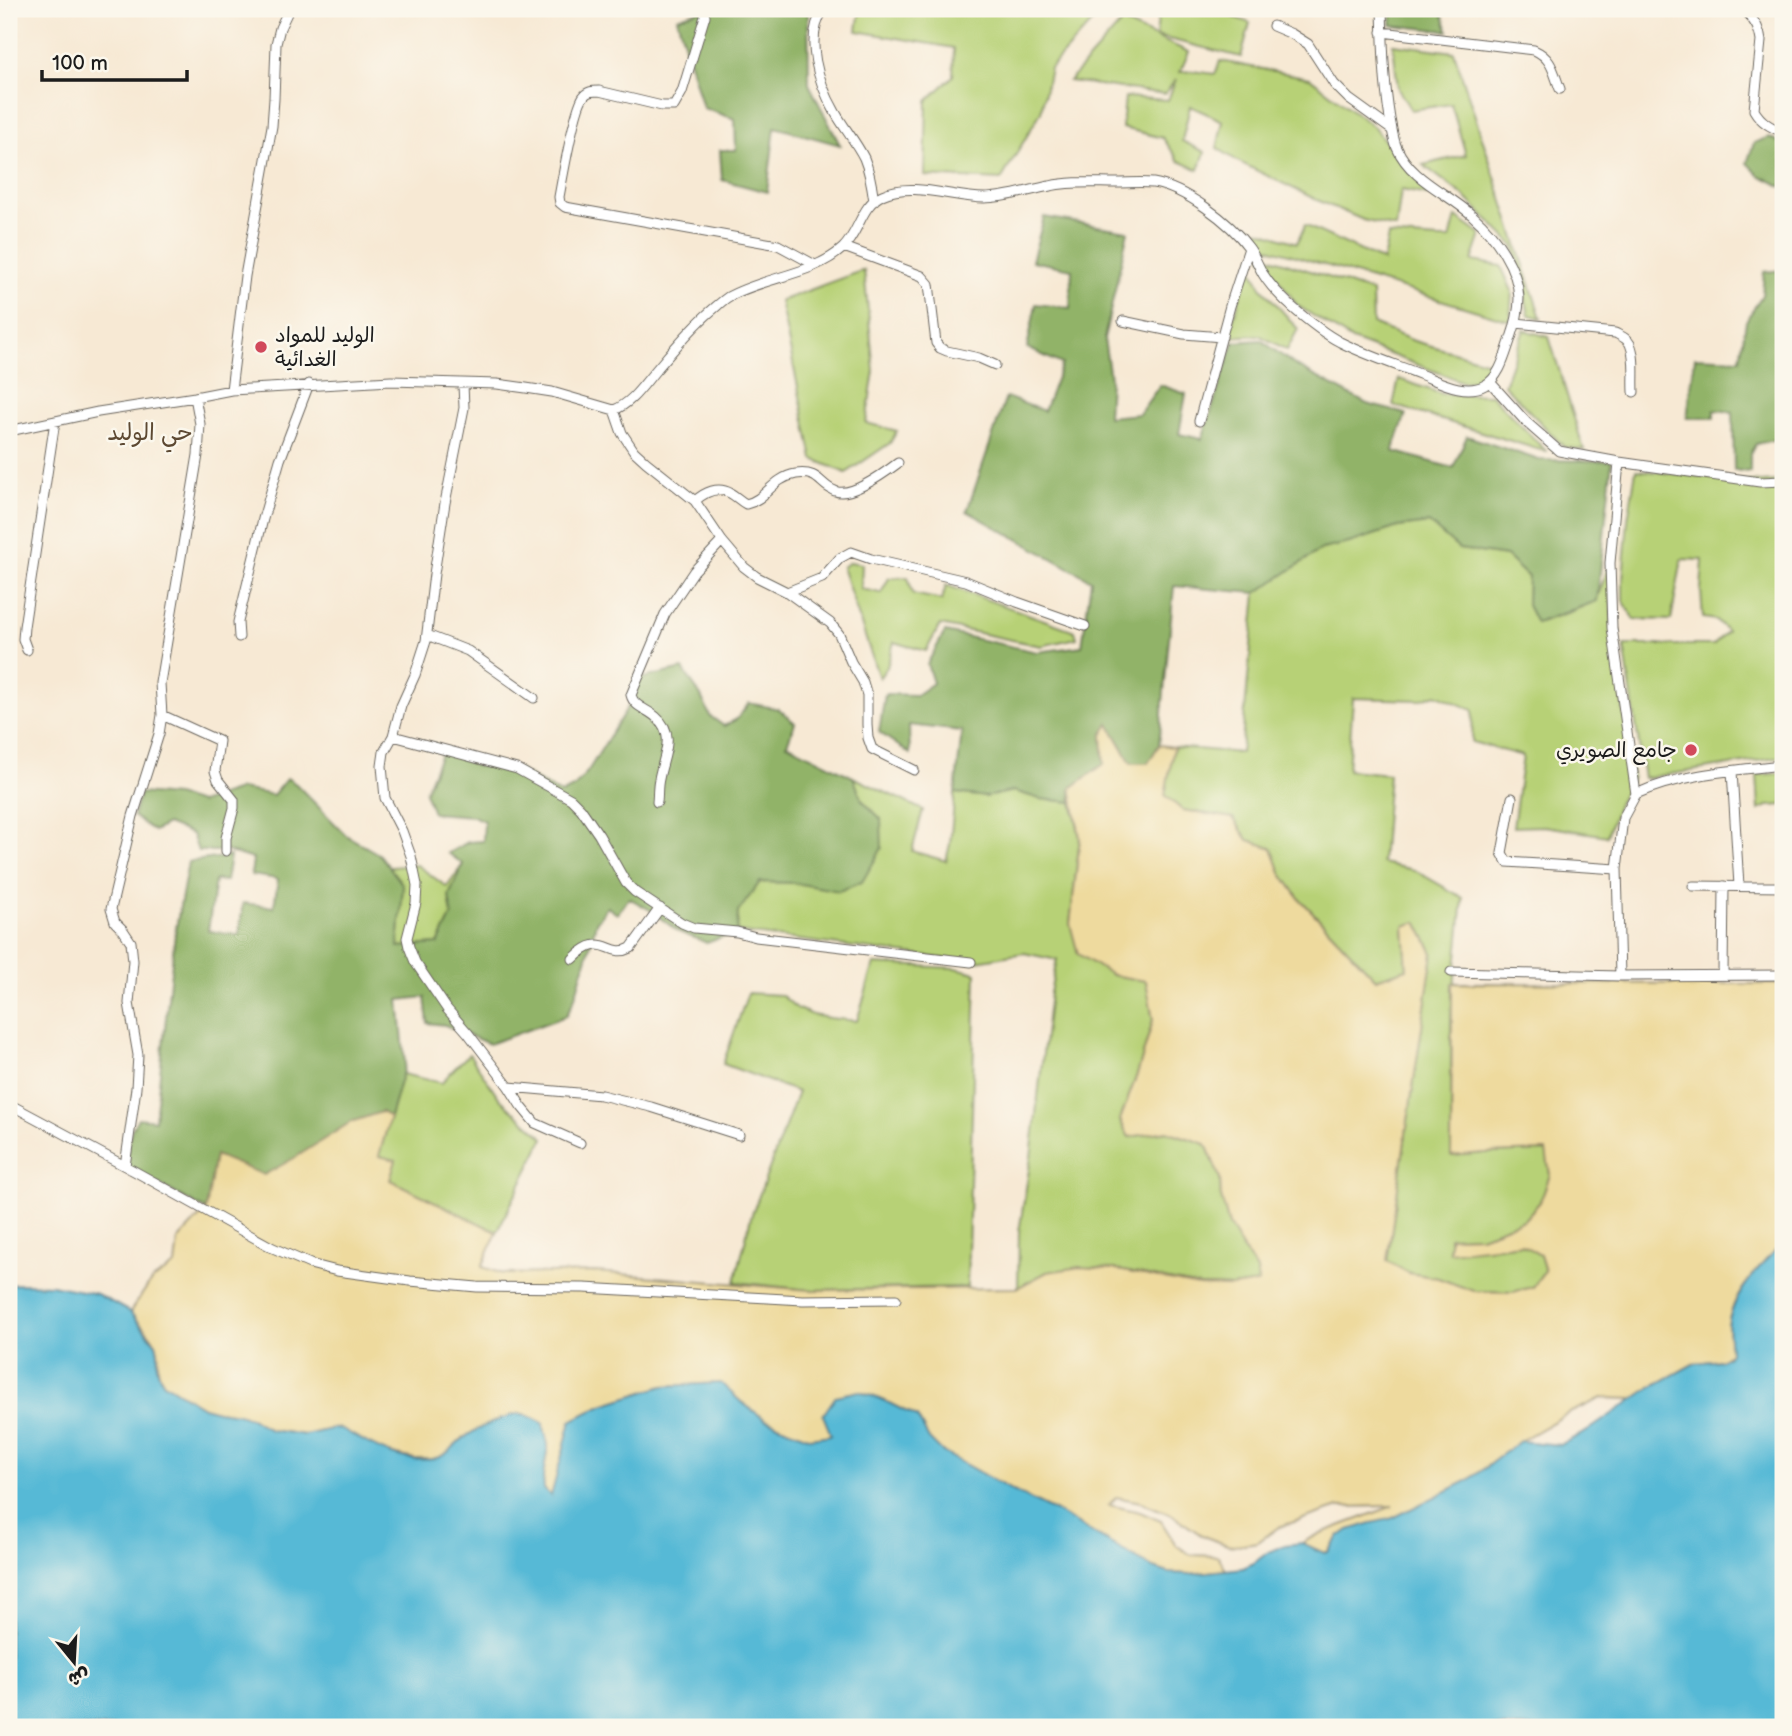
<svg xmlns="http://www.w3.org/2000/svg" width="1792" height="1736" font-family="'Balsamiq Sans','Playpen Sans Arabic',sans-serif">
	<rect width="100%" height="100%" fill="#fbf7ec"/>
	<filter id="ink" filterUnits="userSpaceOnUse"><feTurbulence type="fractalNoise" baseFrequency=".0143" numOctaves="2"/><feDisplacementMap in="SourceGraphic" scale="14" xChannelSelector="R" yChannelSelector="G"/><feConvolveMatrix kernelMatrix="1 2 1 2 8 2 1 2 1" color-interpolation-filters="sRGB"/></filter>
	<filter id="wash" filterUnits="userSpaceOnUse"><feTurbulence type="fractalNoise" baseFrequency=".00686" numOctaves="4" result="noise"/><feDisplacementMap in="SourceGraphic" scale="28" xChannelSelector="R" yChannelSelector="G"/><feGaussianBlur stdDeviation="1.57" result="paint"/><feColorMatrix in="noise" values="0 0 0 0 0 0 0 0 0 0 0 0 0 0 0 0 0 1.4 0 .05"/><feComposite in="paint" operator="in"/></filter>
	<g filter="url(#wash)">
		<rect width="100%" height="100%" fill="#f7e9d4"/>
		<path fill="#b7d176" stroke="#6a7649" stroke-width="2" d="M860,9H1098L1099,15L1050,68L1041,112L1001,180L925,176L927,101L953,76L954,48L857,31Z
			M1159,9H1212L1250,23L1241,57L1156,36Z
			M1122,22L1189,52L1180,72L1192,71L1215,74L1220,61L1310,78L1374,127L1428,195L1401,190L1396,228L1363,220L1315,199L1239,162L1217,148L1223,121L1190,106L1182,141L1205,152L1199,170L1179,161L1163,138L1122,128L1125,97L1168,100L1176,79L1165,94L1069,81Z
			M1393,44L1454,52L1541,318L1529,315L1514,246L1464,196L1423,165L1466,155L1451,104L1411,110L1398,89Z
			M1456,217L1481,235L1472,261L1501,266L1512,291L1510,321L1262,246L1246,226L1297,243L1305,225L1383,261L1388,235L1438,239H1450Z
			M1260,254L1372,292L1373,324L1414,341L1492,363L1483,380L1463,382L1352,340L1298,306Z
			M1250,265L1261,287L1298,329L1287,350L1259,335L1228,337Z
			M864,270L874,371L866,423L897,431L890,443L846,473L813,459L780,301Z
			M1524,330L1549,337L1584,450L1564,447L1504,385Z
			M1399,379L1442,394L1491,395L1547,452L1393,405Z
			M1636,470L1760,482L1783,481V757L1644,778L1624,645H1713L1727,631L1716,620L1703,618L1701,591L1703,560L1682,559L1671,620L1634,619L1623,600V578L1628,519Z
			M1429,523L1459,549L1506,556L1528,577L1527,605L1536,623L1570,612L1596,601L1610,563L1612,628L1633,777L1618,804L1607,836L1544,826L1513,827L1523,756L1472,742L1473,710L1436,694L1419,700L1353,698L1348,770L1389,774L1382,863L1414,870L1463,898L1451,1016V1156L1485,1153L1547,1151L1550,1175L1540,1202L1524,1220L1481,1236L1450,1237L1491,1248L1521,1244L1540,1255L1545,1271L1533,1287L1513,1292L1473,1291L1438,1278L1409,1273L1387,1261L1433,953L1417,922L1404,926L1407,969L1376,979L1299,898L1281,873L1272,848L1248,840L1233,818L1182,810L1164,795L1174,747L1241,753L1256,593L1322,549L1349,543L1398,527Z
			M850,562L862,564L861,589L881,593L889,578L908,577L913,594L942,600L946,585L1075,631L1077,638L1041,646L940,625L926,651L894,642L887,667L879,678L842,567Z
			M1783,773V805L1768,806L1759,810L1757,775Z
			M853,777L923,810L912,851L946,861L950,844L955,793L985,797L1014,791L1040,799L1072,802L1080,837L1070,924L1112,975L1146,980L1153,1020L1138,1072L1120,1121L1129,1137L1167,1131L1206,1144L1220,1178L1221,1197L1242,1248L1257,1270L1258,1283L1232,1287L1199,1286L1113,1269L1047,1272L1018,1288L1019,1232L1031,1157L1050,993L1057,960L1024,953L971,962L737,932L738,912L760,882L795,883L881,819L862,800Z
			M463,864L449,896L452,915L438,944L398,947L403,885L389,867L417,865L447,887Z
			M874,964L956,968L976,973L967,1287L810,1290L735,1282L751,1217L798,1092L723,1064L748,993L781,995L798,1009L813,1015L829,1018L857,1021Z
			M469,1054L500,1099L544,1138L497,1232L389,1180L379,1156L402,1074L442,1083L450,1073Z"/>
		<path fill="#91b367" stroke="#566842" stroke-width="2" d="M704,9H808L809,84L840,145L775,127L767,192L722,180L720,150H736L735,119L703,108L677,18Z
			M1392,9H1441L1448,31L1391,25Z
			M1769,137L1783,144V187L1759,175L1747,163L1754,143Z
			M1044,217L1128,231L1104,339L1110,378L1108,417L1139,414L1160,385L1186,394L1179,434L1202,439L1234,342L1261,340L1296,366L1367,404L1406,414L1393,451L1453,468L1467,436L1539,460L1612,461L1597,601L1536,623L1527,605L1528,577L1506,556L1459,549L1429,523L1398,527L1349,543L1322,549L1256,593L1174,586L1159,745L1148,763H1130L1122,746L1109,725L1102,735L1104,764L1071,788L1072,802L1040,799L1014,791L985,797L955,793L962,731L909,725L910,754L879,732L885,694L916,695L933,683L927,664L945,632L1037,652L1082,646L1091,580L967,511L1006,397L1044,411L1062,364L1027,348L1036,304L1070,308L1072,269L1032,261Z
			M1783,270V438L1756,444L1750,453V472L1734,470L1733,412L1714,410V418H1687L1695,357L1740,359L1746,321L1762,295L1764,272Z
			M683,669L701,696L710,716L724,726L737,719L749,703L779,709L795,723L787,744L853,777L862,800L881,819L882,848L862,882L839,891L795,883L760,882L738,912L737,932L707,943L679,932L650,910L629,898L617,914L607,907L596,923L587,957L574,1000L566,1016L489,1044L445,1025L428,1023L425,997L399,1000L405,1064L390,1117L381,1112L264,1175L206,1210L125,1166L131,1131L138,1118L155,1120L175,934L188,862L230,856L226,881L215,880L208,931L239,935L243,903L274,907L278,879L251,875L253,859L226,851H198L192,834L167,824L154,831L133,816L140,793L176,796L200,803L241,789L273,795L287,778L296,784L346,835L380,855L403,885L398,947L438,944L452,915L449,896L463,864L448,853L468,842L483,841L484,821L473,816L433,813L425,792L443,749L476,766L517,769L561,794L575,787L588,771L632,700L638,679Z"/>
		<path fill="#eeda9e" stroke="#857b5d" stroke-width="2" d="M1109,724L1131,763H1148L1159,745L1174,747L1165,795L1182,810L1233,818L1248,840L1272,848L1281,873L1299,898L1376,979L1407,969L1404,926L1417,922L1433,953L1387,1261L1409,1273L1438,1278L1473,1291L1513,1292L1533,1287L1545,1271L1540,1255L1521,1244L1449,1252V1237L1481,1236L1524,1220L1540,1202L1550,1175L1546,1151L1485,1153L1451,1156L1452,983L1783,984V1014L1780,1017L1783,1024V1245C1762,1261 1734,1293 1729,1320C1727,1330 1730,1343 1730,1353L1721,1360L1695,1363L1651,1387L1634,1399L1602,1398L1567,1414L1520,1441L1469,1480L1393,1518L1339,1537L1327,1552L1324,1553L1302,1543L1321,1533L1393,1506L1339,1507L1279,1527L1258,1542L1230,1546L1203,1536L1172,1515L1141,1502L1116,1497L1109,1505L1140,1512L1161,1521L1176,1545L1191,1555L1218,1556L1226,1570L1190,1574L1169,1573L1153,1568L1060,1514L1013,1491L941,1451L929,1439L917,1417L885,1401L859,1391L831,1435L810,1438L766,1420L740,1401L720,1383L663,1386L602,1405L571,1422L551,1497L544,1489L543,1476L548,1445L464,1437L446,1455L433,1459H415L380,1451L342,1429L335,1428L305,1435L270,1430L251,1418L238,1414L218,1411L203,1407L164,1383C152,1367 163,1357 156,1344C151,1333 137,1321 130,1312L151,1281L175,1265L178,1240L206,1210L215,1155L264,1175L296,1157L351,1122L381,1112L390,1117L379,1156L396,1160L390,1180L497,1232L482,1267L503,1274L596,1272L810,1290L1017,1288L1047,1272L1080,1267L1113,1269L1199,1286L1232,1287L1258,1283L1257,1270L1242,1248L1229,1225L1221,1197L1220,1178L1206,1144L1167,1131L1129,1137L1120,1120L1138,1072L1153,1020L1146,981L1112,975L1078,954L1070,924L1080,838L1071,788L1104,764L1102,735Z"/>
		<path fill="#57b9d6" stroke="#3a6a79" stroke-width="2" d="M1783,1245V1727H9V1285L21,1284L52,1285L97,1294L130,1312L156,1344L158,1352L157,1368L160,1377L164,1383L203,1407L218,1411L238,1414L251,1418L270,1430L305,1435L335,1428L342,1429C369,1444 400,1464 433,1459C448,1456 453,1446 464,1438C473,1430 512,1412 523,1414C530,1416 537,1420 543,1423L548,1445L543,1476L544,1489L551,1496L571,1421L602,1405L663,1386L721,1383L740,1401L766,1420L810,1438L831,1435L823,1415L836,1396L859,1391L885,1401L917,1417L929,1439L941,1451L1013,1491L1060,1514L1153,1568L1169,1573L1189,1574L1243,1568L1254,1563L1268,1552L1285,1545L1302,1543L1324,1553L1328,1552L1339,1537L1349,1530L1368,1524L1393,1518L1469,1480L1520,1441L1560,1445L1586,1432L1651,1387L1695,1363L1721,1360L1727,1357L1730,1353C1730,1343 1727,1330 1729,1320C1735,1293 1762,1261 1783,1245Z"/>
	</g>
	<g filter="url(#ink)">
		<g fill="none" stroke-linecap="round" stroke-linejoin="round">
			<g stroke="#69645c" stroke-width="11">
				<path id="street" d="M824,9C803,38 819,84 835,112C844,128 856,142 864,158C870,172 872,186 874,201
					M1745,9C1753,21 1759,25 1761,41L1754,110C1761,122 1770,127 1783,132
					M705,16L682,92L674,106H662L599,91C593,91 588,91 584,96C575,105 562,181 559,197L560,203L565,207L778,245L815,265
					M1273,26L1292,34L1308,44L1334,84L1349,99L1392,130
					M1382,32L1534,50C1552,58 1553,71 1560,89
					M844,247L922,276L929,284L936,343L940,348L947,351L979,358L995,365
					M1123,321L1184,334L1222,337
					M1516,323L1615,333C1621,336 1627,338 1630,344C1636,357 1633,377 1634,392
					M1490,382L1526,422L1559,451L1619,462L1760,482L1783,481
					M463,384L464,408L445,503L434,574L426,641L415,675L401,706L393,736L384,752L382,766L385,798L402,831L411,856L417,885L416,903L407,938L409,947L415,962L447,1009L468,1033L509,1087L521,1106L535,1123L580,1143
					M231,390L245,276L272,126L274,99L276,44L280,28L289,9
					M614,410L622,433L634,451L646,462L695,501L722,541L744,567L757,577L787,592L830,623L839,634L851,662L863,682L867,695V725L868,738L872,749L914,770
					M1199,421L1230,306L1249,248
					M9,431L98,412L195,397L231,390L391,381L497,384L526,388L552,392L614,410C632,403 643,385 656,370C673,350 691,328 711,311C717,306 722,301 728,297C763,277 814,275 843,248C859,233 861,205 882,195C913,181 953,198 984,198C1007,198 1028,190 1050,186C1071,181 1094,183 1116,183C1128,183 1141,182 1153,183C1185,188 1230,222 1249,248C1255,256 1258,266 1263,274C1271,287 1281,297 1292,307C1307,320 1323,333 1340,342C1366,355 1394,364 1422,375C1440,382 1466,396 1485,385C1500,377 1505,355 1510,341C1515,327 1519,313 1519,298C1518,268 1495,235 1473,216C1448,193 1411,180 1397,148C1393,139 1392,128 1390,119C1384,83 1383,46 1382,9
					M1619,462L1610,563L1612,628L1636,794
					M695,501C705,492 718,486 730,493C736,496 740,501 746,504C766,500 772,478 796,474C820,471 819,485 835,491C851,498 886,472 898,463
					M787,592L822,578L840,558L851,552L871,559L966,581L1017,602L1085,626
					M427,635L468,651L534,698
					M239,637L238,622L263,519L280,460L309,384
					M27,650L23,639L24,627L55,421
					M162,715L219,741L215,771L218,780L234,800V808L226,838V851
					M393,736L517,769L571,799L581,809L599,835L626,883L635,892L682,923L694,928L737,932L756,937L971,962
					M1732,771L1739,886
					M1512,798L1502,853L1507,862L1617,869
					M657,802C658,794 657,787 659,779C663,756 677,735 656,717C647,709 634,707 631,695L665,614L694,571L722,541
					M1693,886L1783,887
					M573,959C604,928 608,960 631,948L660,908
					M1451,972L1620,976L1783,975
					M1723,974L1724,886
					M1620,976L1617,869L1623,818L1636,794C1679,774 1736,770 1783,765
					M509,1087L601,1095L651,1107L739,1135
					M9,1104L136,1172L273,1248L310,1264L337,1271L410,1281L477,1287L584,1288L803,1300L896,1299
					M125,1166L136,1088L138,1055L129,1003L133,961L131,942L123,930L115,922L111,909L133,816L159,734L162,715L160,683L198,455L200,424L195,397"/>
			</g>
			<use href="#street" stroke="#fff" stroke-width="9"/>
		</g>
	</g>
	<g fill="#d1495b" stroke="#fbf7ec" stroke-width="2.5">
		<circle cx="261" cy="347" r="7"/>
		<circle cx="1691" cy="750" r="7"/>
	</g>
	<g text-anchor="middle" dominant-baseline="central" stroke-width="5" stroke-linejoin="round" paint-order="stroke">
		<g font-size="21" fill="#1c1c1c" stroke="#fbf7ec" text-anchor="start">
			<text x="275" y="335">الوليد للمواد<tspan x="275" dy="24">الغدائية</tspan></text>
			<text x="1677" y="750" text-anchor="end">جامع الصويري</text>
		</g>
		<g font-size="23" fill="#5d4932" stroke="#fbf7ec">
			<text x="150" y="433">حي الوليد</text>
		</g>
	</g>
	<rect width="1792" height="1736" fill="none" stroke="#fbf7ec" stroke-width="35"/>
	<g transform="translate(74 1662) rotate(162)" stroke="#fbf7ec" stroke-width="5" paint-order="stroke">
	<path d="M0-5L12 26L0 18L-12 26Z" fill="#1c1c1c"/>
	<text y="-10" font-size="19" font-weight="bold" text-anchor="middle" fill="#1c1c1c">ش</text>
	</g>
	<path d="M42 70v10h145v-10" fill="none" stroke="#1c1c1c" stroke-width="3.5"/>
	<text x="52" y="70" font-size="21" fill="#1c1c1c" stroke="#fbf7ec" stroke-width="5" paint-order="stroke">100 m</text>
</svg>
